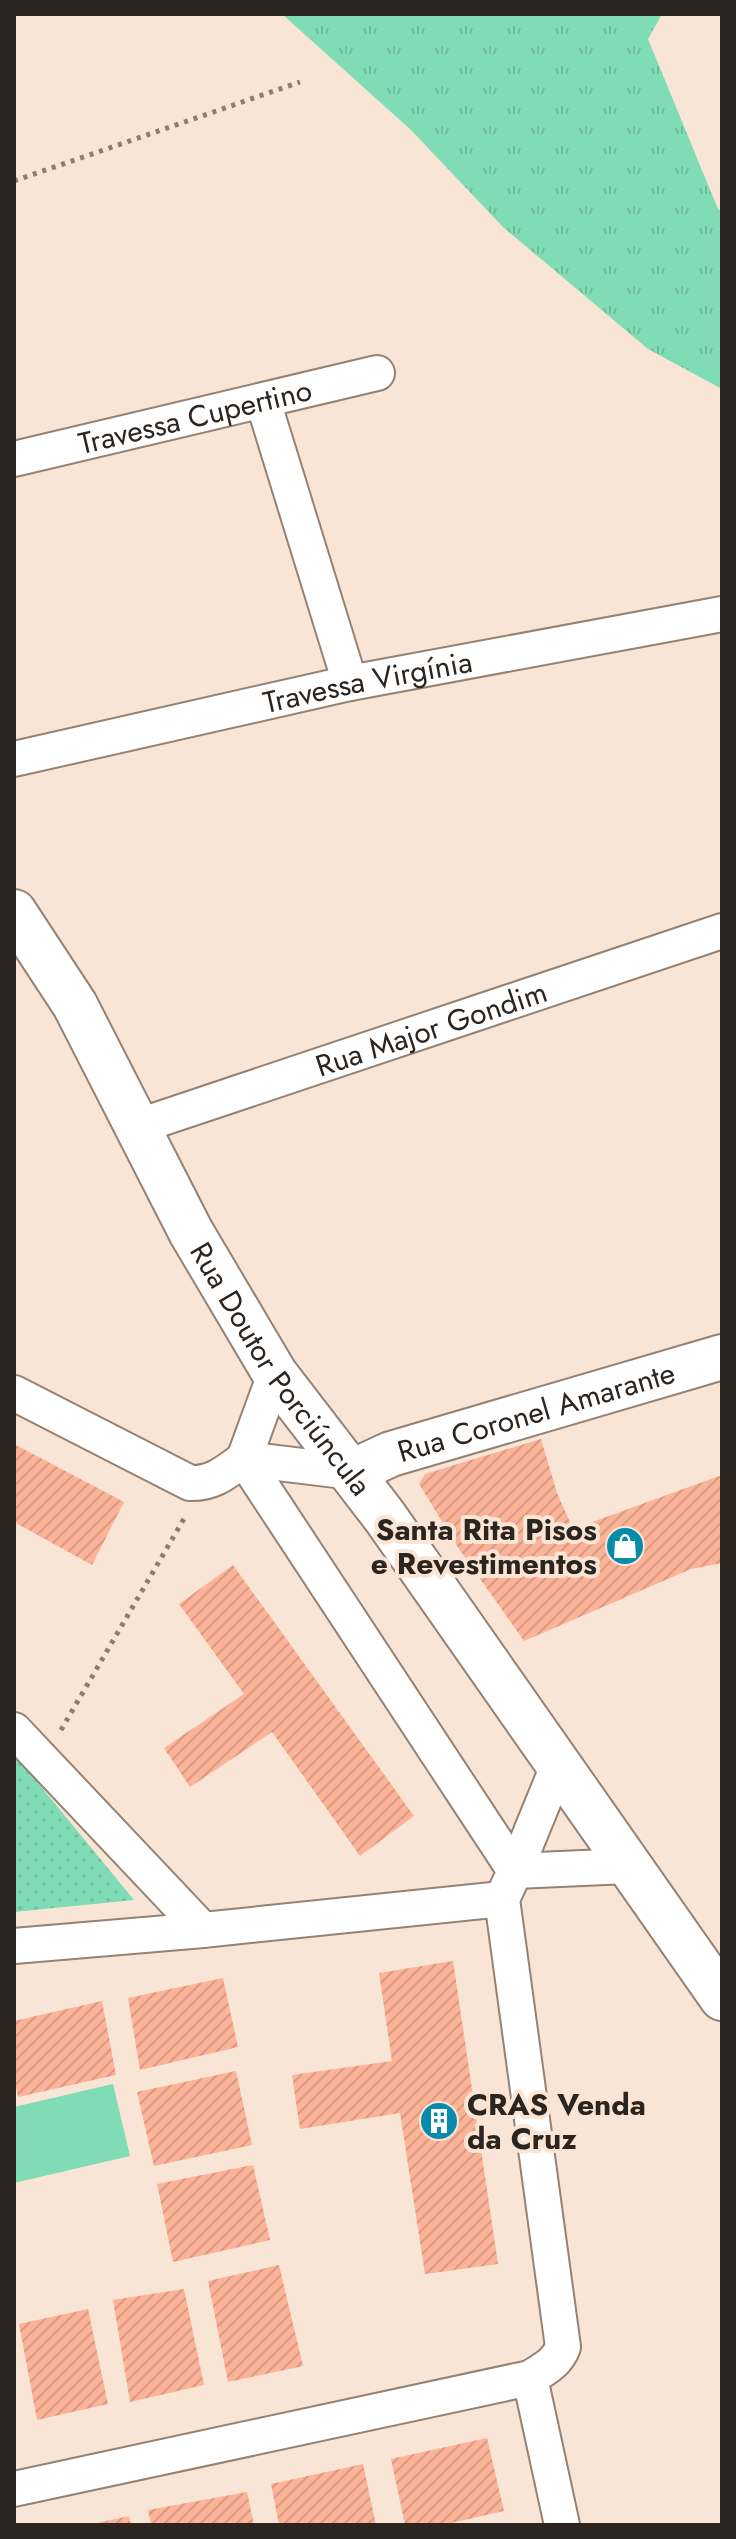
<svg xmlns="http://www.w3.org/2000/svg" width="736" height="2539" font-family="Jost,sans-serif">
	<defs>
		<pattern id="grass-tufts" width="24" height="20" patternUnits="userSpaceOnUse" patternTransform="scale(2)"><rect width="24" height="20" fill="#7fdcb4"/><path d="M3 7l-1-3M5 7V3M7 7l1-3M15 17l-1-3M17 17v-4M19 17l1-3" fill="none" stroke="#6ebd9a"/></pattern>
		<pattern id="park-dots" width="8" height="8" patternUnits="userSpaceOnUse" patternTransform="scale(2)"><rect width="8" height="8" fill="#7fdcb4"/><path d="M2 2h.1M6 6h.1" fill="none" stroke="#6ebd9a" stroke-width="1.8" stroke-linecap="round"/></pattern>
		<pattern id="building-hatch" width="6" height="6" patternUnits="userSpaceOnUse" patternTransform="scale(2)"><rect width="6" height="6" fill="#fcb397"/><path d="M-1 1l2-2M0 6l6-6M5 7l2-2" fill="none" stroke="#d89a82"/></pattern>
	</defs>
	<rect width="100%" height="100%" fill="#f9e5d5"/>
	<path fill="url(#grass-tufts)" d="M282,14H662L648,39L718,209L722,211V389L648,349L503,227L411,130Z"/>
	<path fill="url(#park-dots)" d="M14,1756L29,1772L134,1900L14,1912Z"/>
	<path fill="#7fdcb4" d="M113,2084L130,2156L14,2183V2107Z"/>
	<path fill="url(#building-hatch)" d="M541,1439L557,1493L573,1529L722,1475V1563L691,1569L524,1641L459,1549L419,1484L425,1474Z
		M14,1444L124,1502L92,1565L14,1522Z
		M233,1565L414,1816L360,1856L272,1732L190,1787L164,1748L244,1694L179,1604Z
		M453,1961L498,2264L425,2274L400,2113L300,2129L292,2075L392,2061L379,1973Z
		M223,1978L238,2047L140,2070L128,1998Z
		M102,2001L116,2075L18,2097L14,2077V2021Z
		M236,2071L252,2145L154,2166L137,2092Z
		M253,2165L270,2240L173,2262L157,2184Z
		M279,2265L303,2366L228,2382L208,2281Z
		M184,2289L204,2385L130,2402L113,2300Z
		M88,2309L108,2404L37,2420L19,2324Z
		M487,2438L504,2511L442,2525H405L391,2459Z
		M363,2464L376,2525H279L271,2484Z
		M247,2492L254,2525H151L148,2510Z
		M129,2516L131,2525H93V2524Z"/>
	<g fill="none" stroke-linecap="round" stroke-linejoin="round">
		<g stroke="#958273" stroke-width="38">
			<g id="minor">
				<path d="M263,401L350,683"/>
				<path id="s1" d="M14,459L377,373"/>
				<path id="s2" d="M14,759L350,683L722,614"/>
				<path id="s3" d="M139,1126L722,931"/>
				<path d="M275,1374L244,1459L352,1472"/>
				<path d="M14,1393L190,1483C213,1484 226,1472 244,1459L515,1871L502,1899L563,2347C557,2363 544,2369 530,2378L562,2525"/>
				<path d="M14,1730L203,1930"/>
				<path d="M558,1766L515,1871L628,1866"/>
				<path d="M14,1946L203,1930L502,1899"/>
				<path d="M14,2489L530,2378"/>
			</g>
		</g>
		<g stroke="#958273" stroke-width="48">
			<g id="secondary">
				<path id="s4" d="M352,1472L391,1454L722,1357"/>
			</g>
		</g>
		<g stroke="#958273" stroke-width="48">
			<g id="primary">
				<path id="s5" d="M14,912L75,1005L191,1232L275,1374L385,1517L722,1998"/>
			</g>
		</g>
		<path stroke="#8a7d73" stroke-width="5" stroke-dasharray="4 6" stroke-linecap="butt" d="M14,181L300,82
			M61,1730L185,1517"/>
		<use href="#minor" stroke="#fff" stroke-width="34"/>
		<use href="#secondary" stroke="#fff" stroke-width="44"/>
		<use href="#primary" stroke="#fff" stroke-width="44"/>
	</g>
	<defs>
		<g id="shop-disc" transform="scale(2)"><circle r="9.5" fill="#078bab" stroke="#f9e5d5"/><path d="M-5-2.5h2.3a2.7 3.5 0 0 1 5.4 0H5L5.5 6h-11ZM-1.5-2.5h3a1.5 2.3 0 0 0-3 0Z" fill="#fff"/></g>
		<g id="building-disc" transform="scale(2)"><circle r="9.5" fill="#078bab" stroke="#f9e5d5"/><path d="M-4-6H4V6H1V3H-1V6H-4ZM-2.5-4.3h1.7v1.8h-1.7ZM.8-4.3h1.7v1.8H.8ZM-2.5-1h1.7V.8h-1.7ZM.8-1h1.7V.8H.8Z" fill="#fff"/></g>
	</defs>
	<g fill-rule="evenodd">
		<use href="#shop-disc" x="625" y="1546"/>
		<use href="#building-disc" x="439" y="2121"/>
	</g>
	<g text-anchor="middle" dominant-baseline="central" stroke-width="8" stroke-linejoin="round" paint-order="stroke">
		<g font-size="30" fill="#2c251f" stroke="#f9e5d5">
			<text stroke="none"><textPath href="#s1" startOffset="186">Travessa Cupertino</textPath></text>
			<text stroke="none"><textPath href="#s2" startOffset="362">Travessa Virgínia</textPath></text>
			<text stroke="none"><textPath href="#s3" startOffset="308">Rua Major Gondim</textPath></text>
			<text stroke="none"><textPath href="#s5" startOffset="530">Rua Doutor Porciúncula</textPath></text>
			<text stroke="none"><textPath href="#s4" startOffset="194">Rua Coronel Amarante</textPath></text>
		</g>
		<g font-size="30" font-weight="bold" fill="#2c251f" stroke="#f9e5d5" text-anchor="end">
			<text x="597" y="1529">Santa Rita Pisos<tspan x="597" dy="34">e Revestimentos</tspan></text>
			<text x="467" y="2104" text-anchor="start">CRAS Venda<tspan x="467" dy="34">da Cruz</tspan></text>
		</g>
	</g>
	<rect width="736" height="2539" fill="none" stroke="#2c251f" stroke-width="32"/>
</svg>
